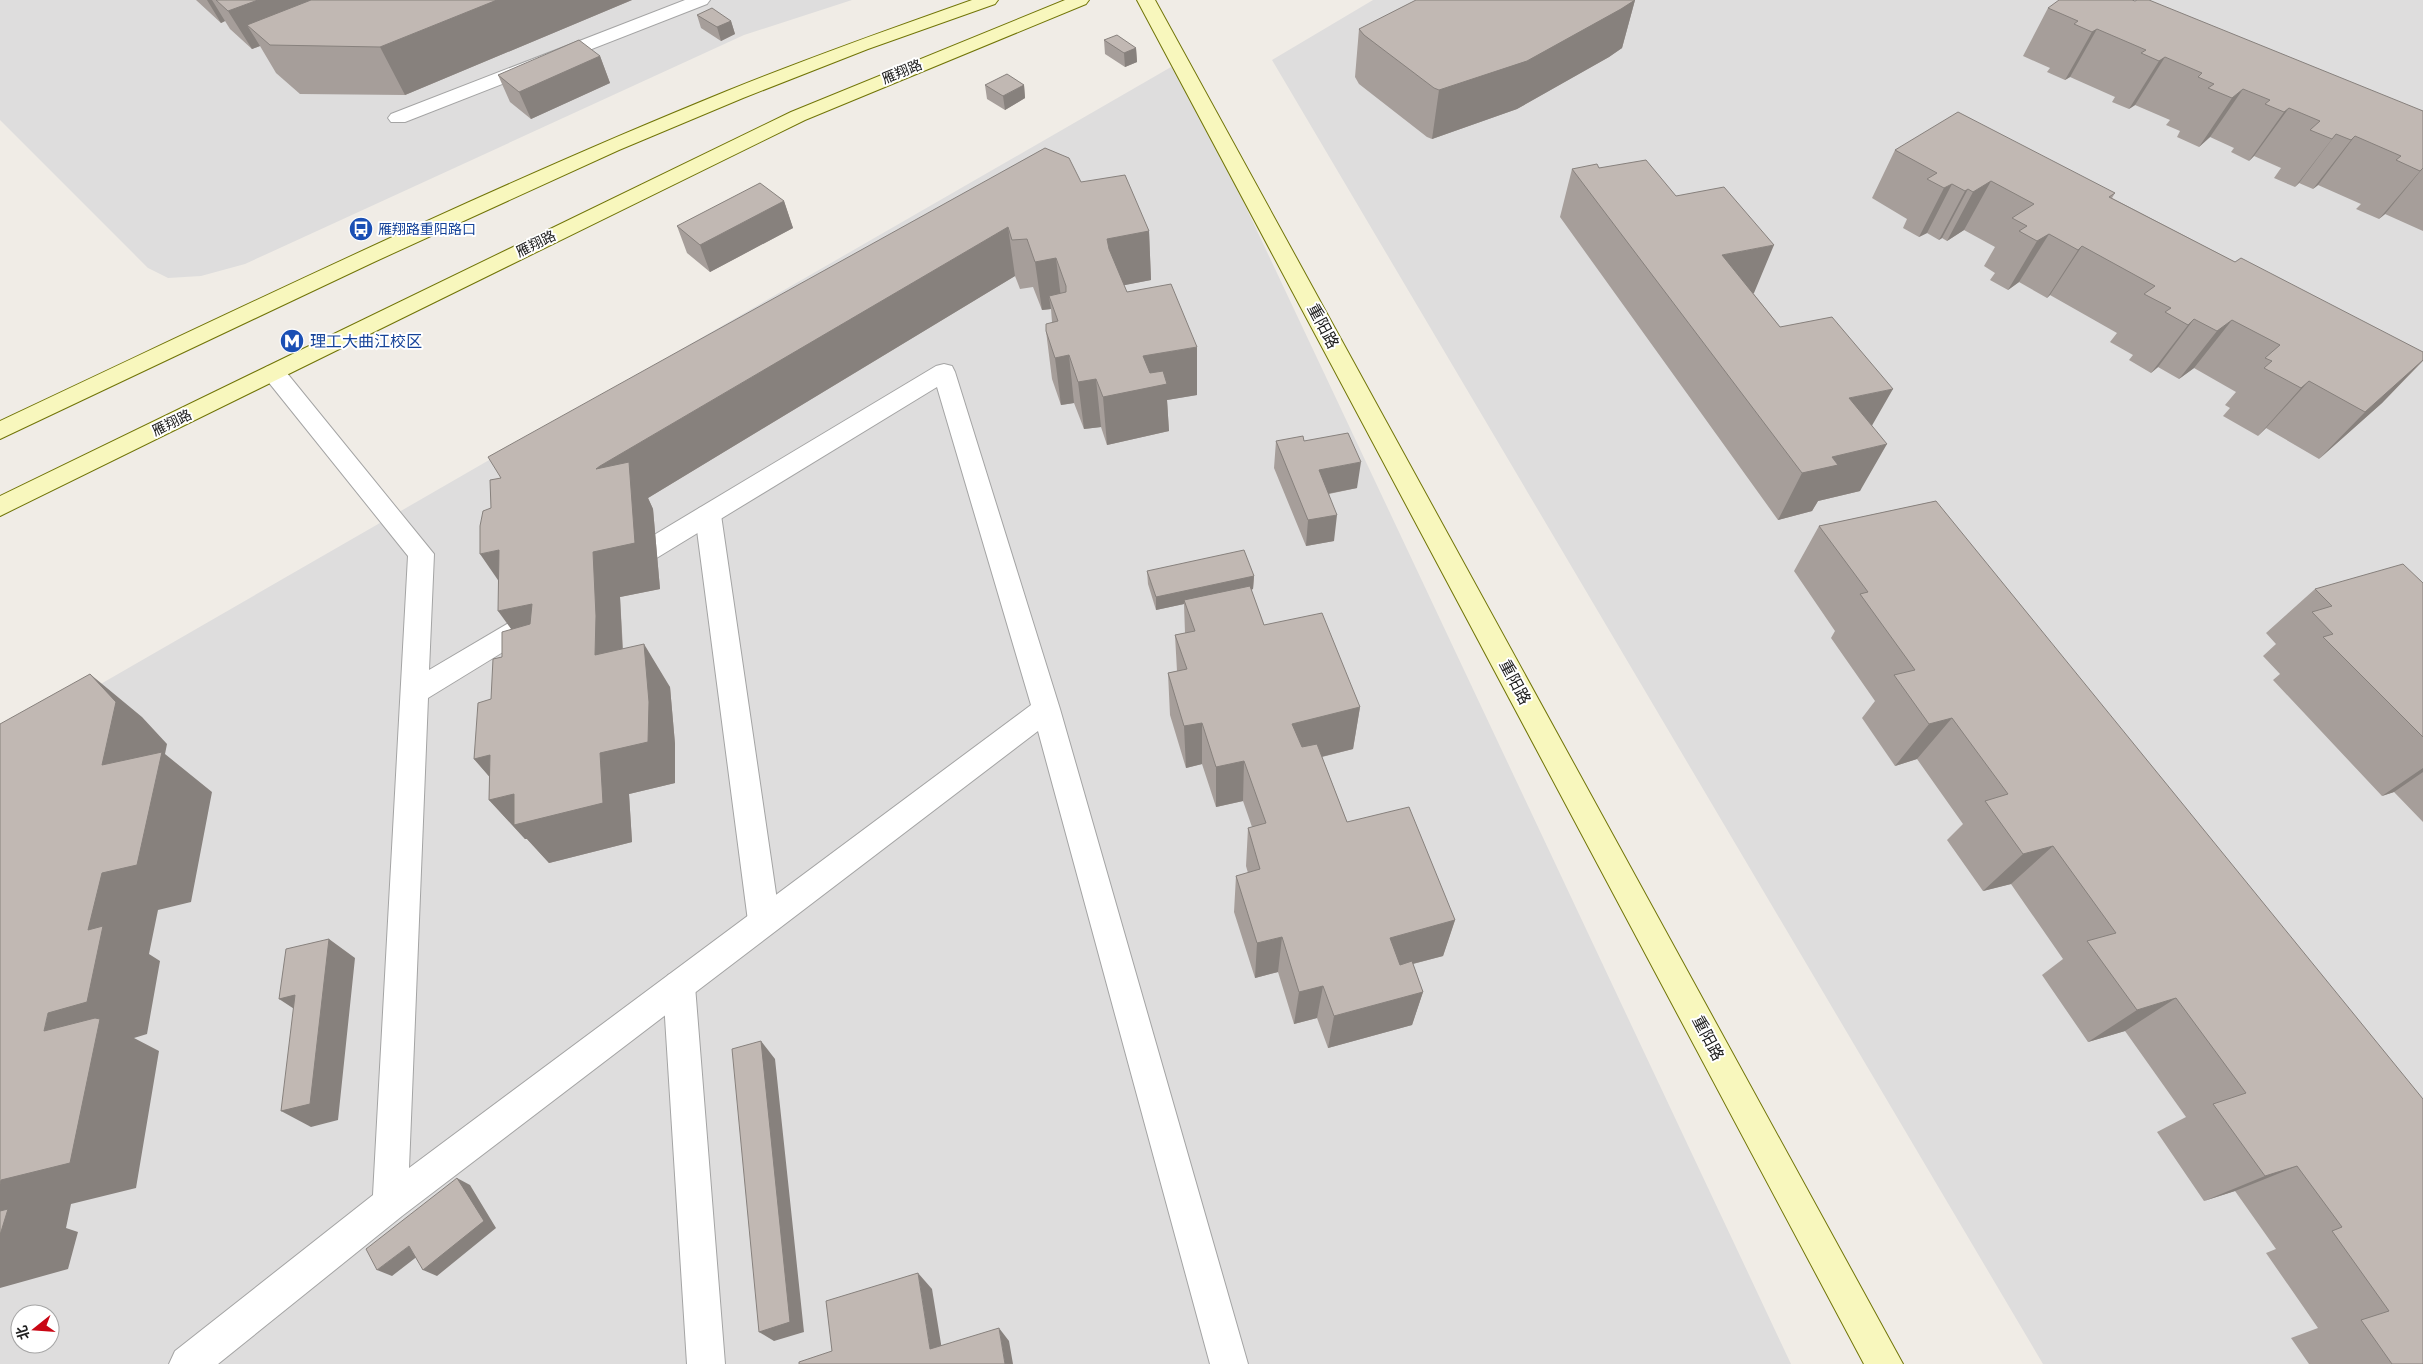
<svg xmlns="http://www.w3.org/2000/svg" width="2423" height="1364" font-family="Karla,'Noto Sans SC',sans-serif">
	<rect width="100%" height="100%" fill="#f0ece6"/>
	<path fill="#dedddd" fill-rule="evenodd" d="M0,0H852L744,35L245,264L201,276L168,278L148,268L0,120Z
		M1373,0H2423V1364H2043L1272,60Z
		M1178,63L1791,1364H0V742ZM20,1314H50V1344H20Z"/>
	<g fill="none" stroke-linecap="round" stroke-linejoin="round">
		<g stroke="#a4a4a4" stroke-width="2">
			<path id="lane" d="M708,506L717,508L721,515L780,921L775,931L764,935L753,931L748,921L695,515L699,508Z
				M679,971L690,975L695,986L725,1364H687L663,986L668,975Z"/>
		</g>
		<g stroke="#a4a4a4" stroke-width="2">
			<path id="street" d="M685,0H710L707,4L405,122H391L388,118L391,114Z
				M944,364L952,366L955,372L1060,709L1248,1364H1210L1038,731L402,1216L218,1364H169L175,1351L373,1195L408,556L266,379L263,373L266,367L274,365L282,367L434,554L429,670L524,614L533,610L542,614L546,621L542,628L428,698L409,1168L1031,705L937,387L632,573L623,576L614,573L610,566L614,559L936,366Z"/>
		</g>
		<g stroke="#717508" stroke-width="2">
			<path id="secondary" d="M972,0H998L995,4L868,49L743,98L619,150L374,262L0,439V421C241,308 481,191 727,91C808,58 890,29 972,0Z
				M1065,0H1089L1086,4L805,120L0,516V496L791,112Z
				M1137,0H1155L1903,1364H1864Z"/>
		</g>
		<use href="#lane" fill="#fff" fill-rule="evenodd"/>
		<use href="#street" fill="#fff" fill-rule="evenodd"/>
		<use href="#secondary" fill="#f8f7bd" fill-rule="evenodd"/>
	</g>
	<path fill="#a69e9a" d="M196,0H632L405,95L300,94L276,73L260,46L252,49L230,29L225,21L221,23Z
		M1635,0L1622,48L1609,57L1517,109L1432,139L1427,137L1359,84L1355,77L1359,29Z
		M2048,8L2423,111V231L2385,214L2379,219L2356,209L2361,204L2318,185L2313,189L2299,183L2295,187L2274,178L2281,168L2254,156L2249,161L2231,152L2234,148L2210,137L2199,147L2177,137L2180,131L2166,125L2170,120L2135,105L2129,109L2112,102L2115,97L2070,77L2065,80L2047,72L2050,68L2023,56Z
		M697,15L731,21L735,34L721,41L701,28Z
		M1104,40L1136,48L1137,62L1125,67L1105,54Z
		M600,56L610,83L531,119L510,102L498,75Z
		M985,85H1024L1025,98L1005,110L987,99Z
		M1895,150L2115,193L2112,198L2235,262L2423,352V361L2382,403L2319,459L2266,428L2258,436L2223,416L2230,408L2225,405L2236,392L2194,368L2179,379L2158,367L2151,373L2129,360L2133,355L2110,342L2117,333L2050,295L2047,298L2019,282L2008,290L1990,280L1995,273L1984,266L1995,247L1964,230L1947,241L1942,238L1939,240L1927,233L1919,237L1903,228L1907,219L1872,198Z
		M1599,168L1754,293H1753L1780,327L1872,426L1860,491L1818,501L1812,511L1778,520L1560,217L1572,169Z
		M1081,182L1149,231L1151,280L1124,285L1127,292L1197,395L1167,400L1169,431L1107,445L1101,427L1084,429L1074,403L1061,405L1052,379L1046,331L1052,322L1051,309L1042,310L1033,287L1020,289L1015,276L648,498L653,509L660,589L620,597L623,649L670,687L675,744V783L629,794L632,842L549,863L527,839H525L489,800L490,777L474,759L491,699L502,657L511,629L498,581L491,508L501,478Z
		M784,201L793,228L710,272L687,253L677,226Z
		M1276,441H1304L1357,488L1329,494L1334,541L1306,546L1274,468Z
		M1936,501L2423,1364H2309L2291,1338L2318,1328L2266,1253L2276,1249L2235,1191L2204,1201L2157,1132L2186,1117L2125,1031L2088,1042L2042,975L2063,959L2011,884L1983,891L1947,840L1963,824L1917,759L1895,766L1862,718L1875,701L1831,638L1835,631L1794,571L1819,526Z
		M1147,571L1254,576L1253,589L1251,590L1264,625L1360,707L1353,749L1322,757L1347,822L1455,920L1443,956L1413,964L1423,992L1412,1025L1328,1048L1317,1018L1294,1024L1278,972L1255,978L1234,912L1236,876L1248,873L1246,866L1248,828L1252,827L1243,801L1216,807L1202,764L1186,768L1170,715L1168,673L1177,671L1175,635L1185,633L1184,604L1156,610L1148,584Z
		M2423,583V822L2394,792L2382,796L2273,680L2280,674L2263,656L2276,644L2266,633L2315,589Z"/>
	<path fill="#87817d" d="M207,0H212L225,21L221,23Z
		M258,0H366L247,25L260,46L252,49L228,11Z
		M497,0H632L405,95L380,47Z
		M1635,0L1622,48L1609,57L1517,109L1432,139L1439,90Z
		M731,21L735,34L721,41L717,27Z
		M2097,29L2070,77L2065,80L2092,32Z
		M1136,48L1137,62L1125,67L1124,53Z
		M600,56L610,83L531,119L519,92Z
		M2165,57L2135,105L2129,109L2159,61Z
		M1024,85L1025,98L1005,110L1003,96Z
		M2243,89L2210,137L2199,147L2232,98Z
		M2289,108L2254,156L2249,161L2284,112Z
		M2336,134L2299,183L2295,187L2332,139Z
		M2355,136L2318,185L2313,189L2351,140Z
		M2423,168L2385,214L2379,219L2420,171Z
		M1991,181L1964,230L1947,241L1973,192Z
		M1952,184L1927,233L1919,237L1944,188Z
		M1968,189L1942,238L1939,240L1965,191Z
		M784,201L793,228L710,272L700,245Z
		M1008,227L1015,276L648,498L653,509L660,589L620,597L623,660L595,655L593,552L596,469L600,466Z
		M1149,231L1151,280L1110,288L1107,239Z
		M2049,234L2019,282L2008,290L2037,241Z
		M1774,245L1754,293L1704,304L1722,255Z
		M2082,246L2050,295L2047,298L2078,250Z
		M1056,258L1062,306L1049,296L1051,309L1042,310L1035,262Z
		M2194,319L2158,367L2151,373L2188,325Z
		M2232,320L2194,368L2179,379L2217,331Z
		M1197,347V395L1167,400L1169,431L1107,445L1103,397L1143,356Z
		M1069,355L1074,403L1061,405L1055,358Z
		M2423,360L2382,403L2319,459L2365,412Z
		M1096,379L1101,427L1084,429L1078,382Z
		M2309,381L2266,428L2258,436L2301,388Z
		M1893,389L1866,436L1849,398Z
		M1887,444L1860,491L1818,501L1812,511L1778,520L1802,473L1832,457Z
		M1361,462L1357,488L1316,496L1319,470Z
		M1337,515L1334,541L1306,546L1308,520Z
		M499,550L511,599L480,554Z
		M1254,576L1253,589L1185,604L1184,600V604L1156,610V597Z
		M532,604L530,655L498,611Z
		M644,644L670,687L675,744V783L629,794L632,842L549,863L527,839H525L489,800L506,796L474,759L490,755L600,753Z
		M90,674L142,717L167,744L165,754L212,792L191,902L158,910L149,954L160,961L147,1034L134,1038L159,1051L136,1188L71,1204L66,1228L78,1232L68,1269L0,1288V1184L44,1031L48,1013L88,930L102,765Z
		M1360,707L1353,749L1288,765L1292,724Z
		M1952,718L1917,759L1895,766L1929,724Z
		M1202,723V764L1186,768L1184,726Z
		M1244,761L1243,801L1216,807V767Z
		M2423,768V772L2394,792L2382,796Z
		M2053,846L2011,884L1983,891L2023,854Z
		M1455,920L1443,956L1381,972L1390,938Z
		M1282,937L1278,972L1255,978L1257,943Z
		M329,939L355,958L338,1120L311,1127L281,1111L308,1018L279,999Z
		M1323,986L1317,1018L1294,1024L1299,992Z
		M1423,992L1412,1025L1328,1048L1334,1016Z
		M2176,998L2125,1031L2088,1042L2137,1010Z
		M761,1041L775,1059L804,1332L774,1341L759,1332Z
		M2297,1166L2235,1191L2204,1201L2265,1176Z
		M457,1178L470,1185L496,1228L437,1276L423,1270Z
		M409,1246L423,1252L392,1276L377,1270Z
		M918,1273L932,1289L944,1362L930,1349Z
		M999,1328L1009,1341L1013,1364H1005Z"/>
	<path fill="#c1b8b3" stroke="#87817d" d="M216,0H258L228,11Z
		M311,0H497L380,47L270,45L247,25Z
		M1416,0H1635L1621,9L1527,61L1439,90L1434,88L1364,35L1359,29Z
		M2059,0H2132L2135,1L2137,0H2149L2423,111V168L2420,171L2396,160L2401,156L2355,136L2351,140L2336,134L2332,139L2310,130L2320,121L2289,108L2284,112L2265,104L2270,100L2243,89L2232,98L2208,88L2214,84L2198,77L2202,73L2165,57L2159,61L2141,53L2146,50L2097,29L2092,32L2074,24L2078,21L2048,8Z
		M712,8L731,21L717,27L697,15Z
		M1117,35L1136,48L1124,53L1104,40Z
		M579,40L600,56L519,92L498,75Z
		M1007,74L1024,85L1003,96L985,85Z
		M1958,112L2115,193L2109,197L2235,262L2241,258L2423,352V360L2365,412L2309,381L2301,388L2264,368L2272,361L2265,358L2280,345L2232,320L2217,331L2194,319L2188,325L2165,312L2171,308L2144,294L2155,286L2082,246L2078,250L2049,234L2037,241L2019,231L2027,226L2012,218L2034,204L1991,181L1973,192L1968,189L1965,191L1952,184L1944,188L1927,179L1937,173L1895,150Z
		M1045,148L1069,158L1081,182L1125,175L1149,231L1107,239L1109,249L1127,292L1171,284L1197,347L1143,356L1150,373L1163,371L1167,384L1103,397L1096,379L1078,382L1069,355L1055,358L1046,331V324L1058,321L1049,296L1066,292V286L1056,258L1035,262L1027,239L1012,240L1008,227L600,466L596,469L629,462L635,543L593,552L596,616L595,655L644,644L649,702L648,742L600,753L603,803L514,825V794L489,800L490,755L474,759L478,703L491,699L493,659L502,657V632L530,624L532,604L498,611L499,550L480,554V526L483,511L491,508L490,480L501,478L488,457Z
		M1646,160L1676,196L1724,187L1774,245L1722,255L1780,327L1832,317L1893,389L1849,398L1887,444L1832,457L1838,465L1802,473L1572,169L1597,164L1599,168Z
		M760,183L784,201L700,245L677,226Z
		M1348,433L1361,462L1319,470L1337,515L1308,520L1276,441L1303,436L1304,441Z
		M1936,501L2423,1099V1364H2392L2361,1320L2389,1311L2332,1231L2342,1227L2297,1166L2265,1176L2213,1104L2246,1093L2176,998L2137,1010L2087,941L2116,933L2053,846L2023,854L1985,801L2008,794L1952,718L1929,724L1894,675L1915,670L1860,594L1868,592L1819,526Z
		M1244,550L1254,576L1156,597L1147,571Z
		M2403,564L2423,583V737L2323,637L2333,634L2312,612L2332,606L2315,589Z
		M1250,586L1264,625L1322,613L1360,707L1292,724L1302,747L1317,744L1347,822L1409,807L1455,920L1390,938L1400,965L1412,961L1423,992L1334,1016L1323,986L1299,992L1282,937L1257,943L1236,876L1260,869L1248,828L1266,823L1244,761L1216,767L1202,723L1184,726L1168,673L1187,669L1175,635L1195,631L1184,600Z
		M90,674L116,702L102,765L162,752L137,865L102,873L88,930L103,926L87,1002L48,1013L44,1031L95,1018L100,1019L70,1163L1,1180L0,1184V724Z
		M329,939L310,1104L281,1111L295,995L279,999L286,949Z
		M761,1041L790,1322L759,1332L732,1049Z
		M457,1178L484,1221L423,1270L409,1246L377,1270L366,1249Z
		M8,1209L0,1235V1211Z
		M918,1273L930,1349L999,1328L1005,1364H799V1362L832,1351L826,1301Z"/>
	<defs>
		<g id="bus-disc" transform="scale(1.25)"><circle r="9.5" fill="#1a4fb4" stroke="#fff"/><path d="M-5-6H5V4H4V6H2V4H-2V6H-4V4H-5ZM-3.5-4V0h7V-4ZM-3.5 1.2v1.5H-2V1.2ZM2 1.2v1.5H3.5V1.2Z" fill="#fff"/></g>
		<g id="metro-disc" transform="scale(1.25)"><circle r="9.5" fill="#1a4fb4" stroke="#fff"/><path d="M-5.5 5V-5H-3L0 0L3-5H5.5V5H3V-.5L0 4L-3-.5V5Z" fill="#fff"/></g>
	</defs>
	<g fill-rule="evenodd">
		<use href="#bus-disc" x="361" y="229"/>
		<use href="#metro-disc" x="292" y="341"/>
	</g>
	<g text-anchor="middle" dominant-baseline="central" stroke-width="4" stroke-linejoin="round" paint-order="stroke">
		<g font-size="14" fill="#202020" stroke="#fff">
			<text transform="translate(902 72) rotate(-22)">雁翔路</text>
			<text transform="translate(536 244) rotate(-26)">雁翔路</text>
			<text transform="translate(172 423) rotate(-26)">雁翔路</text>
		</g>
		<g font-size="14" fill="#164399" stroke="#fff" text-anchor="start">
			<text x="378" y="229">雁翔路重阳路口</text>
		</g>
		<g font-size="16" fill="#202020" stroke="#fff">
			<text transform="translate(1323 326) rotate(62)">重阳路</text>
			<text transform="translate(1515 682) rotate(62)">重阳路</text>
			<text transform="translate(1708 1038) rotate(62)">重阳路</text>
		</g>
		<g font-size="16" fill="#164399" stroke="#fff" text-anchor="start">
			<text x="310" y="341">理工大曲江校区</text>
		</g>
	</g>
	<g transform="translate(35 1329) rotate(253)"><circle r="24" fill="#ffffff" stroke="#a6a6a6"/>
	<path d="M0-4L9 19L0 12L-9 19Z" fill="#c90614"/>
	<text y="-8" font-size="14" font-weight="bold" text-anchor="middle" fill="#202020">北</text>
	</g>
</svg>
